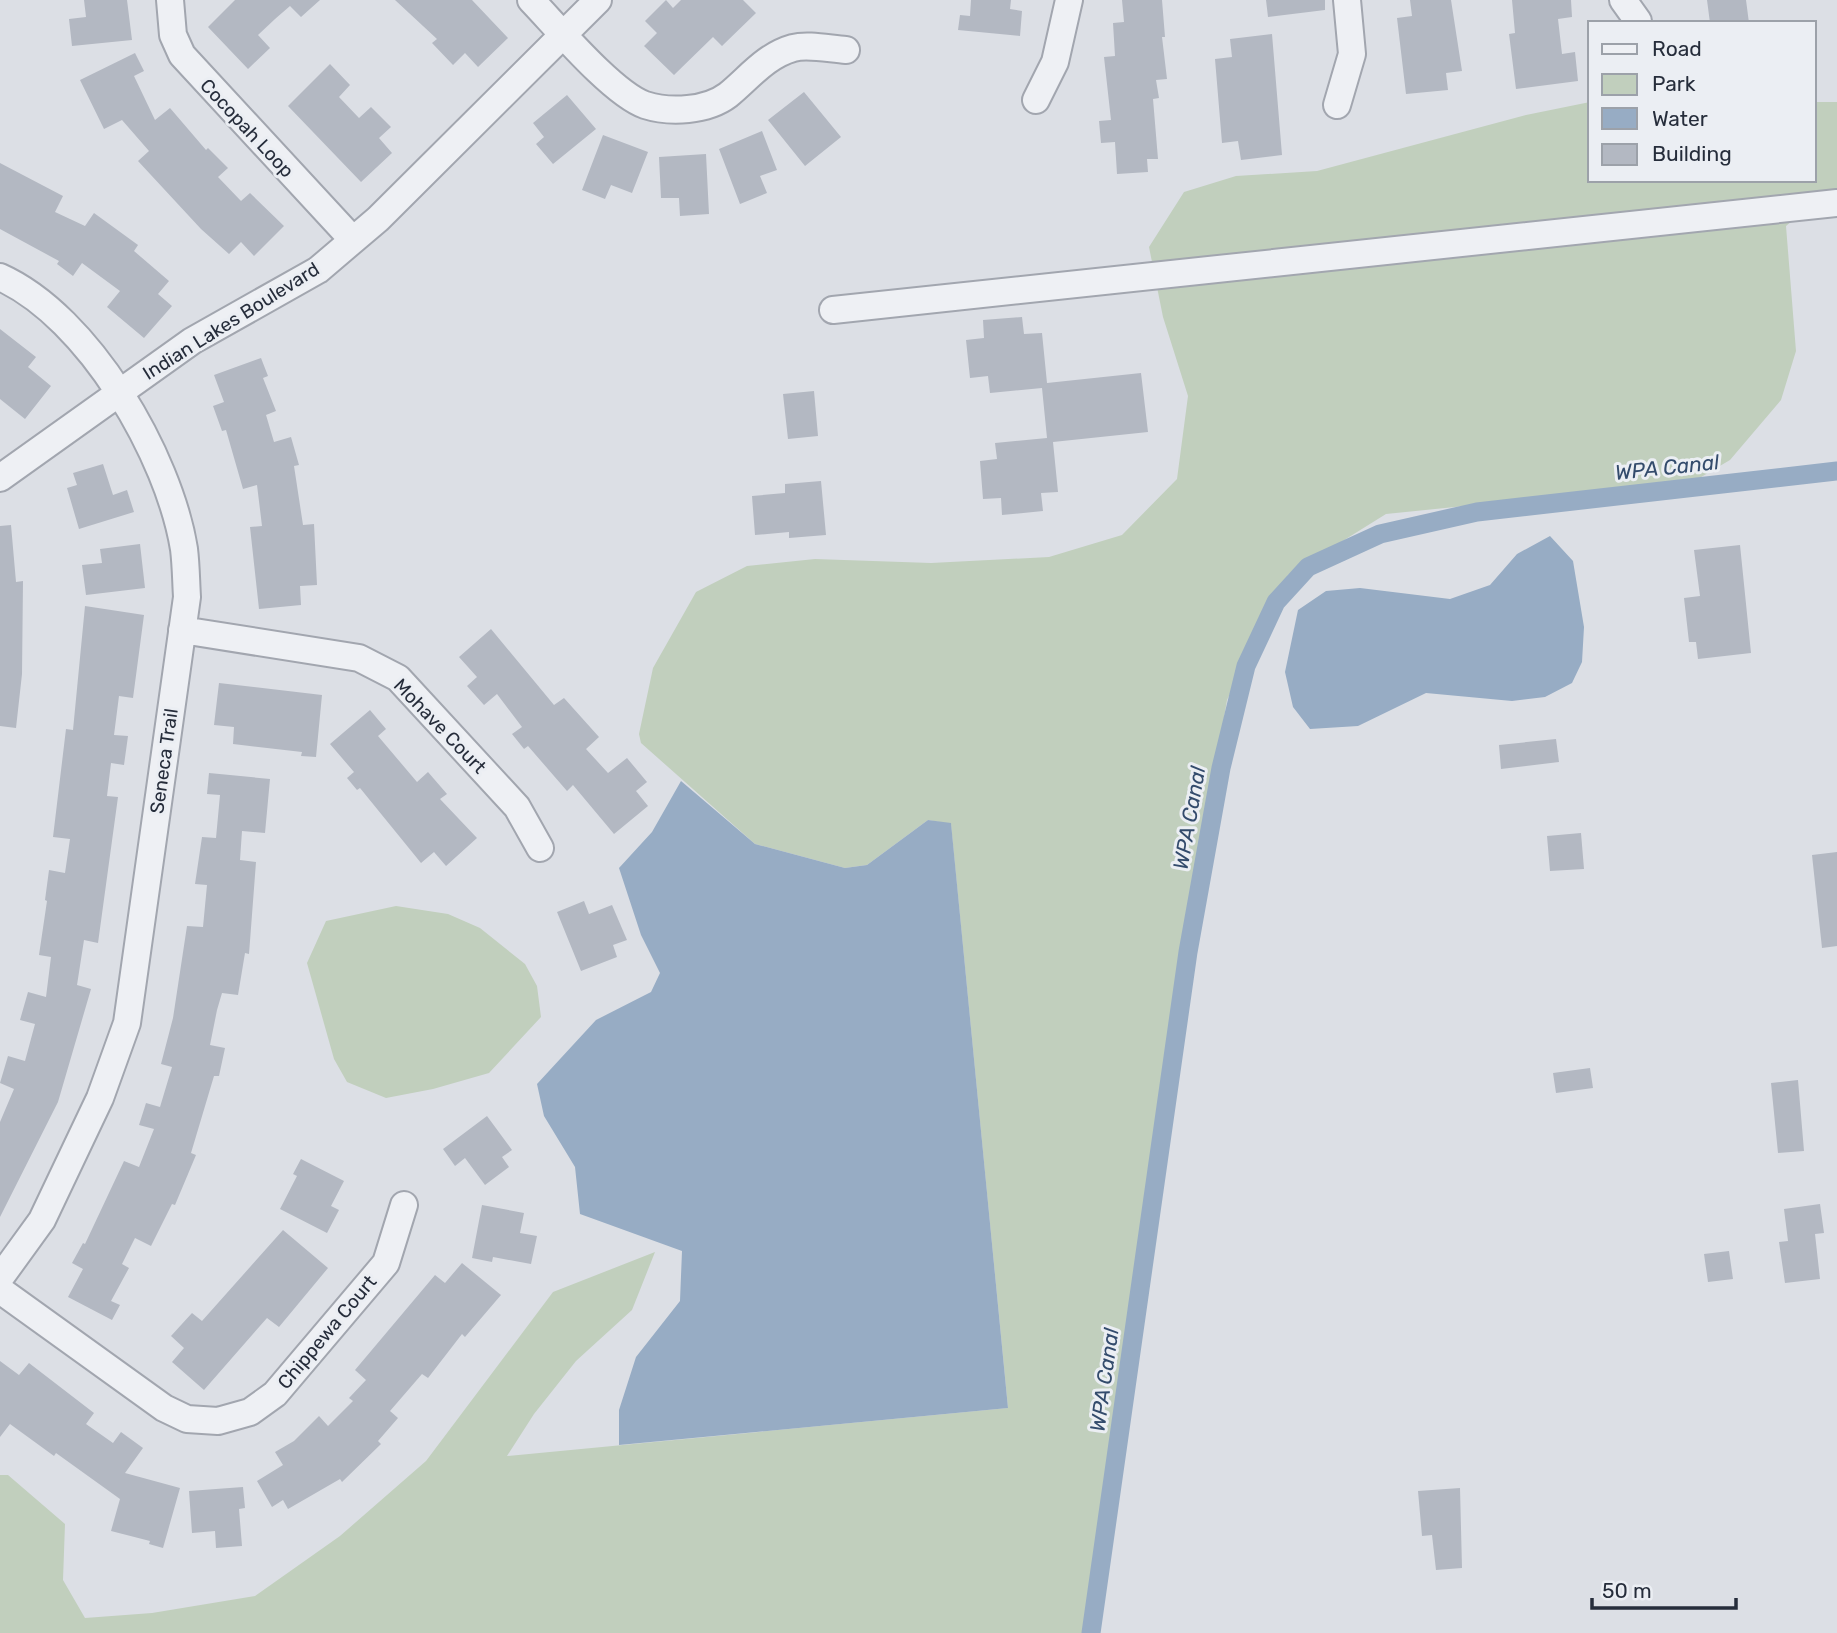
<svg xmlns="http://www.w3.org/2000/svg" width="1837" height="1633" font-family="Rubik,sans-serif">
	<rect width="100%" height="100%" fill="#dcdfe5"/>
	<path fill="#c1cfbd" d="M1590,102V180H1814V102H1837V198L1814,203L1786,226L1796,351L1781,400L1730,460L1691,483L1386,514L1288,575L1227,700L1169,1045L1093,1633H0V1475H8L65,1524L63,1580L85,1618L152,1613L255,1596L340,1536L426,1461L553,1292L655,1252L632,1310L576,1361L534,1414L507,1456L1008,1408L951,824L928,820L867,865L845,868L755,844L641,743L639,734L653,668L696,592L747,566L815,559L931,563L1049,557L1122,535L1177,479L1188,396L1163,317L1149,247L1184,192L1236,176L1317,171L1526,115Z
		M396,906L448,914L480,928L525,964L537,986L541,1017L489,1073L433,1089L386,1098L347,1082L334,1059L307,963L326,921Z"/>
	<path fill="#97acc4" d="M1550,536L1573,561L1584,627L1582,662L1572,683L1545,697L1512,701L1426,693L1358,726L1310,729L1293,707L1285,672L1298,610L1326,591L1360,588L1450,599L1490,585L1517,554Z
		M681,781L755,844L845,868L867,865L928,820L951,823L1008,1408L619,1445V1410L636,1357L680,1301L682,1251L580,1214L575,1167L544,1116L537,1084L596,1020L651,992L660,973L641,935L619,868L652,832Z"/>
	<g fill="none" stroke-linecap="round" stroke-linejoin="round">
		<path stroke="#97acc4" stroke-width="19" d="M1091,1633L1188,952L1221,768L1246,666L1276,602L1308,567L1380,534L1477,512L1837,471"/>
	</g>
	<path fill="#b3b8c2" d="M84,0H127L132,40L72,46L69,19L86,17Z
		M235,0H320L301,17L290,6L275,19L258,35L270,48L248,69L208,27Z
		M395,0H472L508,38L478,67L465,53L453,65L432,43L437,39Z
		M666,0L673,8L681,0H743L756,13L722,46L713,37L674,75L644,46L657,33L645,21Z
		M971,0H1011L1010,9L1022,11L1020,36L958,30L960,15L970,16Z
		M1122,0H1162L1165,37H1162L1167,79L1156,80L1159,98L1153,99L1158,159H1147L1148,172L1117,174L1115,142L1101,143L1099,121L1111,120L1104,57L1115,56L1113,23L1124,22Z
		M1266,0H1325V10L1268,17Z
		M1410,0H1451L1462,71L1446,73L1448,90L1406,94L1397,18L1412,16Z
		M1512,0H1571L1572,17L1558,19L1562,54L1575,52L1578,81L1516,89L1509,34L1515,33Z
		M1707,0H1746L1749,23H1710Z
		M1272,34L1282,155L1241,160L1238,141L1222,143L1215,59L1232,57L1230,39Z
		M135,53L144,71L134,76L155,120L170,108L206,150L208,148L228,168L218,177L241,201L250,193L284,226L254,256L241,242L229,254L201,229L138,161L149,151L122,120L104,129L80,80Z
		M330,64L350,85L339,97L359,118L371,107L391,127L379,138L392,153L361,182L288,106Z
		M804,92L841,137L805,166L768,120Z
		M567,95L596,129L553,164L536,144L544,137L533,123Z
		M762,131L777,170L760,176L767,193L740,204L719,149Z
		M603,135L648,152L632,193L611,185L605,199L582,190Z
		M706,154L709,214L680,216L679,198H661L659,157Z
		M0,163L63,196L55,212L85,226L94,213L138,245L134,251L169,281L158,294L172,306L144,338L107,307L120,291L82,263L73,276L57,264L59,261L0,229Z
		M1022,317L1024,334L1042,333L1047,383L1141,373L1148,432L1053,442L1058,492L1041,493L1043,511L1002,515L1001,498L983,499L980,461L997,459L995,443L1047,438L1042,388L990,393L988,376L970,378L966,340L984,338L983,320Z
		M0,329L36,357L28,367L51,386L25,419L0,399Z
		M261,358L268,376L263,378L276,411L266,415L274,442L291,437L299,465L294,466L303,525L314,524L317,585L300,586L301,605L259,609L250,527L262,526L257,485L243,489L226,430L222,431L213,406L224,402L214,375Z
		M814,391L818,436L788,439L783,394Z
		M103,464L113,495L127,490L134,512L79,529L67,488L77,485L73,473Z
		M821,481L826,535L789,538V532L755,535L752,496L785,493V484Z
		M11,525L16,582L23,581L22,674L16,728L0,726V526Z
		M140,544L145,588L86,595L82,565L102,563L100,549Z
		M1740,545L1751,653L1698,659L1696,642H1689L1684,598L1700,596L1694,550Z
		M85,606L144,615L133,698L119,696L114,735L128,736L124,765L111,763L107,796L118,797L98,943L84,940L77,985L91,989L58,1102L0,1217V1122L14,1089L0,1083L8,1056L25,1061L35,1024L20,1020L28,992L46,997L51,957L39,955L47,901L45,900L49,870L65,873L70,839L53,837L66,729L73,730Z
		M491,629L554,705L564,698L599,737L586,749L608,773L627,758L647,782L636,791L648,806L614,834L573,785L567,791L528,746L524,749L512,734L522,727L497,694L484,705L467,686L477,677L459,657Z
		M219,683L322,695L316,757L301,756L302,752L233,744L234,727L214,725Z
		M370,710L386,729L378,736L417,782L428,772L447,794L440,799L477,838L446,866L434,852L421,863L360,788L357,790L347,778L354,772L330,744Z
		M1556,739L1559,762L1501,769L1499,745Z
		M209,773L270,779L265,833L242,831L240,860L256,862L249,954L245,953L238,995L222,993L217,1010L210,1045L225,1048L219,1076H214L191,1153L196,1155L175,1205L172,1204L151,1246L135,1238L122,1264L129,1268L111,1301L120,1305L112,1320L68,1297L83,1269L72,1263L83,1243L85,1244L124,1161L139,1167L154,1129L139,1125L146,1103L160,1107L172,1067L161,1064L173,1018L187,926L203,927L207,885L195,884L202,837L216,838L220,795L207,794Z
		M1581,833L1584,869L1550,871L1547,836Z
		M1837,852V946L1822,948L1812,855Z
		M584,901L589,914L612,905L627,940L613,945L617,957L581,971L557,912Z
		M1590,1068L1593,1088L1556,1093L1553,1073Z
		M1798,1080L1804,1151L1778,1153L1771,1083Z
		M487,1116L512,1150L502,1157L509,1167L485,1185L465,1158L455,1166L443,1149Z
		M301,1159L344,1181L331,1206L339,1210L327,1233L280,1209L297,1176L293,1174Z
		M1820,1204L1824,1233L1815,1234L1820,1279L1785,1283L1779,1242L1788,1241L1784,1209Z
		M482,1205L524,1213L520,1233L537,1236L531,1264L493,1257L492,1262L472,1258Z
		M283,1230L328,1268L279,1327L267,1318L204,1390L172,1362L184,1348L171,1336L192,1313L202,1321Z
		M1729,1251L1733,1279L1708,1282L1704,1254Z
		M462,1263L501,1295L465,1337L462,1334L428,1378L422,1374L390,1411L398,1418L378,1441L381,1444L342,1482L340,1479L288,1509L283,1500L272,1507L257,1481L283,1465L275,1452L294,1441L319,1416L328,1426L353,1401L349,1398L366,1380L355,1370L435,1275L445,1283Z
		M0,1361L19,1375L29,1363L94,1413L86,1424L113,1443L121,1432L143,1448L125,1473L180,1488L163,1548L149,1544L150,1541L111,1531L120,1499L56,1453L54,1456L10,1424L0,1437Z
		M243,1487L245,1508L239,1509L242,1546L216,1548L215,1531L192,1533L189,1491Z
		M1460,1488L1462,1568L1436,1570L1432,1535L1422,1536L1418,1491Z"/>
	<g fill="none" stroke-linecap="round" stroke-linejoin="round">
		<g stroke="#a2a6af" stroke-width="30">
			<path id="minor" d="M170,0L173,35L182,55L353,240
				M531,0C557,27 612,93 645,105C670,113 707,111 728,95C749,78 765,56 793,48C808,44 830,49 846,50
				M1623,0L1638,21
				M1036,100L1055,62L1069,0
				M1337,105L1352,54L1347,0
				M0,277C89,317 169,456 184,549C186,565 186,581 187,597L127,1023L100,1098L42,1220L0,1278
				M833,310L1837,203
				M0,478L192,341L318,270L378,219L598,0
				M182,630L359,658L398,678L517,807L540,848
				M0,1290L164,1408L187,1419L218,1421L250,1412L275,1394L386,1263L404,1205"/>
		</g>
		<use href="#minor" stroke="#eef0f4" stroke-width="26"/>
	</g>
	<g text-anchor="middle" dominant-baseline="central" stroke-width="6" stroke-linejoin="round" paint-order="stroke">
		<g font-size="19" fill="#262d3b" stroke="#ebeef3">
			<text transform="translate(247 128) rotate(47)">Cocopah Loop</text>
			<text transform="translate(231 321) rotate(-32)">Indian Lakes Boulevard</text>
			<text transform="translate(440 726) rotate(46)">Mohave Court</text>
			<text transform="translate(164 761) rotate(-82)">Seneca Trail</text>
			<text transform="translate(327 1332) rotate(-50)">Chippewa Court</text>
		</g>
		<g font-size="21" font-style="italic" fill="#334b6c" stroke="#ebeef3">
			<text transform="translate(1667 467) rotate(-6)">WPA Canal</text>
			<text transform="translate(1189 818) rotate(-80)">WPA Canal</text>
			<text transform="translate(1104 1380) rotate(-82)">WPA Canal</text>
		</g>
	</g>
	<rect x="1588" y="21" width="228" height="161" fill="#ebeef3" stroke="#9ca1a9" stroke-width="2"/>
	<rect x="1602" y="44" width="35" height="10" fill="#eef0f4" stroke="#9ca1a9" stroke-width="2"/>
	<text x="1652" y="56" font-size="21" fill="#262d3b">Road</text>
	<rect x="1602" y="74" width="35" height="21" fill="#c1cfbd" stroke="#9ca1a9" stroke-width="2"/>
	<text x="1652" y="91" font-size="21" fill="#262d3b">Park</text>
	<rect x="1602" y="108" width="35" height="21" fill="#97acc4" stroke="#9ca1a9" stroke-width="2"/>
	<text x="1652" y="126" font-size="21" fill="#262d3b">Water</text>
	<rect x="1602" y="144" width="35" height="21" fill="#b3b8c2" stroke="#9ca1a9" stroke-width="2"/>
	<text x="1652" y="161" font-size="21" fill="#262d3b">Building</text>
	<path d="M1592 1598v10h144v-10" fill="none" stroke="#262d3b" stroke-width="3.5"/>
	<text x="1602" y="1598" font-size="21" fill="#262d3b" stroke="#ebeef3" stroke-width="5" paint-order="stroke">50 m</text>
</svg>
